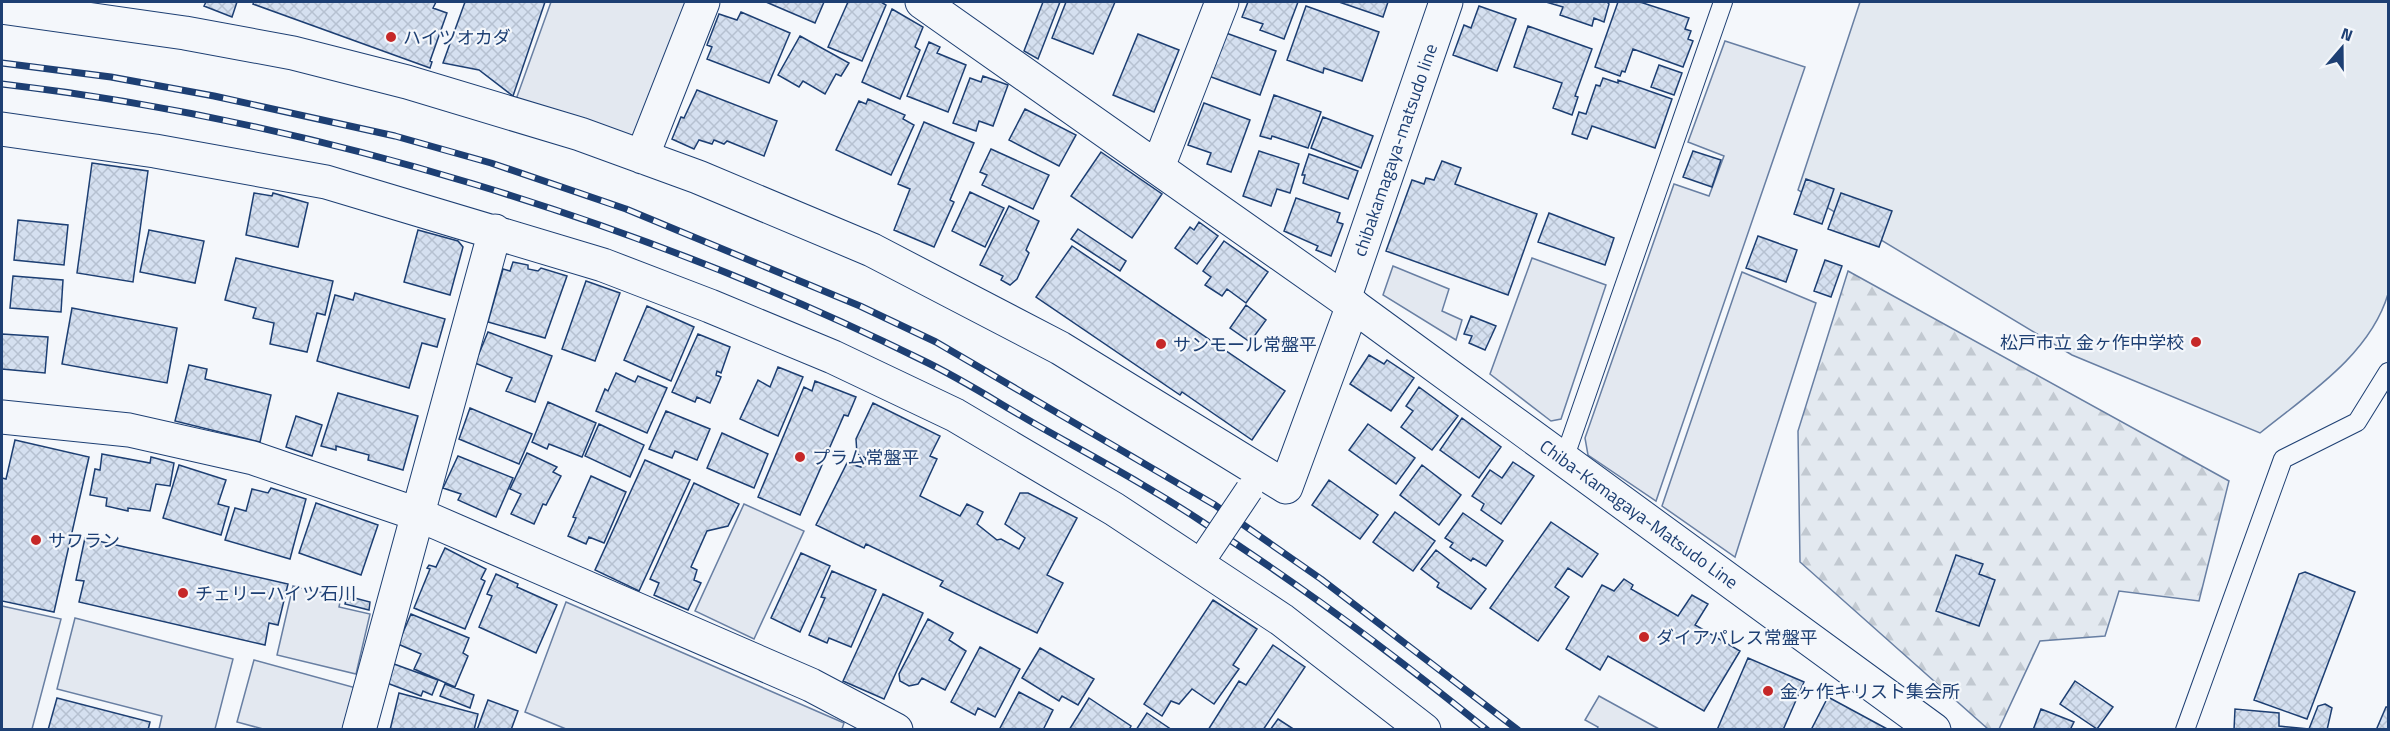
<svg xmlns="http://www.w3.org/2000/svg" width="2390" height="731" font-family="'Titillium Web','Noto Sans JP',sans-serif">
	<defs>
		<pattern id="forest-firs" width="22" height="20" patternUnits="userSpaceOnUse" patternTransform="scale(1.5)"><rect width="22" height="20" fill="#e3e9f0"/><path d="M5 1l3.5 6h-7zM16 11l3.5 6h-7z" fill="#c2c9d1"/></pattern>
		<pattern id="building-cross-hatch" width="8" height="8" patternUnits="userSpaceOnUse" patternTransform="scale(1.5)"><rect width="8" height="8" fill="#d5e0f0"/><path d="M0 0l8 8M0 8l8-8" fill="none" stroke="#b6c1d1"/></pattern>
	</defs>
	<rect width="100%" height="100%" fill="#f4f7fb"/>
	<path fill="url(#forest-firs)" stroke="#687fa3" stroke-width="1.5" d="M1848,271L2229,481L2199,601L2119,591L2105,636L2040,641L1999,729H1988L1800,562L1798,431Z"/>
	<path fill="#e3e9f0" stroke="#687fa3" stroke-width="1.5" d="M1860,2H2388V294C2370,355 2307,395 2260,433L2072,355L1798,190Z"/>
	<path fill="#e3e8f0" stroke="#687fa3" stroke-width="1.5" d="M551,2H691L632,147L514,105Z
		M1725,41L1805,67L1656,501L1588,455L1585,438L1674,184L1709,196L1724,156L1688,142Z
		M1532,258L1606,285L1561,419L1551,421L1490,374Z
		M1393,266L1449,289L1442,311L1462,320L1456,340L1383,295Z
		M1742,272L1816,303L1735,557L1662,506Z
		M744,504L804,531L754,639L695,611Z
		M293,586L341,597L339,607L370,614L356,674L277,655Z
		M566,602L844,723L842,729H566L525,712Z
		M2,606L61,619L32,729H2Z
		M75,618L233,659L215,729H159L162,716L57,689Z
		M254,660L356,688L345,729H263L237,722Z
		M1599,696L1659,729H1597L1598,727L1585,720Z"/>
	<path fill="url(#building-cross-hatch)" stroke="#1d3f73" stroke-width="1.5" d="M206,2H237L232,17L204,6Z
		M254,2H436L433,8L447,13L430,61L432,62L430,68L253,4Z
		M465,2H545L513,96L479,70L443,63Z
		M766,2H824L815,23Z
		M848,2H881L886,5L862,61L828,47Z
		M1043,2H1060L1038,59L1024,51Z
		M1066,2H1115L1093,54L1052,38Z
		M1248,2H1298L1284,39L1260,30L1263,24L1242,17Z
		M1339,2H1388L1383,17Z
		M1546,2H1607L1609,4L1604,22L1594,18L1592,26L1560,15L1563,7Z
		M1618,2H1640L1689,18L1685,29L1691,31L1688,39L1693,41L1683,67L1633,49L1625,72L1622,71L1620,76L1595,67Z
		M1306,6L1379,32L1362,81L1324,68L1323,73L1287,60Z
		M1479,6L1516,19L1497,71L1453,55L1464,25L1471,28Z
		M892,9L923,27L915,47L920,50L900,99L862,82Z
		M741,12L790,33L769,83L707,59L712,47L707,45L719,14L737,20Z
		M1528,26L1592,49L1575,96L1578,97L1572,115L1553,108L1562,83L1514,67Z
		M1226,33L1276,51L1260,95L1206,75Z
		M1138,34L1179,50L1154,112L1113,95Z
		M800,36L849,63L841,76L836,74L825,94L803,81L799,87L778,75Z
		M929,42L940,47L937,53L966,65L948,112L907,96Z
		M1659,65L1682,73L1674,95L1651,87Z
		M983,76L1008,85L993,126L979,121L976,131L953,123L970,78L981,82Z
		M1603,78L1618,83V80L1672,99L1655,148L1592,126L1587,139L1572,134L1579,112L1586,114L1596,85L1600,86Z
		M697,90L777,121L764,156L727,141L724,144L714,140L712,144L699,140L694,149L672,139L681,117L684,118Z
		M1274,95L1321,112L1308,148L1272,136L1271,139L1260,136Z
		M868,99L905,115L903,119L914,125L891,175L836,150L859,101L866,104Z
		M1204,103L1250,120L1231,172L1207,164L1211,153L1188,145Z
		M1025,109L1076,135L1059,166L1009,140Z
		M1323,117L1373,136L1361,168L1311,148Z
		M924,122L974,143L950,200L954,202L934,247L894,230L910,189L898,184Z
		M991,149L1049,175L1033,209L982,185L987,175L980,172Z
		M1259,151L1299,164L1290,193L1277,189L1271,206L1243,196Z
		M1693,151L1721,160L1712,187L1683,177Z
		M1101,152L1162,194L1132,238L1071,196Z
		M1309,154L1358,171L1348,199L1303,183L1305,175H1302Z
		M1442,161L1461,168L1455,184L1537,214L1508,295L1386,251L1412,180L1424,184L1426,178L1434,180Z
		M92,163L148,171L133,282L77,273Z
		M1806,179L1834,189L1822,224L1794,214Z
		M970,192L1004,208L985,247L952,231Z
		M254,193L272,196L273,193L308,203L298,247L246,235Z
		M1841,193L1892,211L1879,247L1828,229Z
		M1296,198L1340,213L1337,222L1343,224L1331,256L1316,250L1318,246L1284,231Z
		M1009,206L1039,221L1026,250L1029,253L1017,279L1010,285L1001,280L1003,276L980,265Z
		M1549,213L1614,238L1605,265L1538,242Z
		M18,220L68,225L64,265L14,260Z
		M1199,222L1218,236L1197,264L1175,248L1190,227L1194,230Z
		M1078,229L1126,261L1120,271L1071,239Z
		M149,230L204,241L195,283L140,272Z
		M418,230L458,241L463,247L450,295L404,282Z
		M1758,236L1797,250L1786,282L1746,268Z
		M1224,241L1268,272L1246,303L1227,289L1222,296L1205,285L1211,277L1203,271Z
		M1072,246L1285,391L1252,440L1182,392L1180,395L1036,297Z
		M236,258L333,281L325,315L317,313L307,352L270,344L274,323L253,318L256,308L225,300Z
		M1825,260L1842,266L1831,297L1814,291Z
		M513,262L528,265V269L538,271L541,268L567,276L545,338L488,322L503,269L510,271Z
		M13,276L63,280L61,312L10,308Z
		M586,281L620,293L595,361L562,349Z
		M355,293L445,319L437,347L422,343L409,388L317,361L335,295L353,300Z
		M1246,305L1266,320L1250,342L1230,328Z
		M647,306L694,327L671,381L624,360Z
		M72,308L177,328L167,383L62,364Z
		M1471,316L1496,326L1485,350L1469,343L1472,336L1464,334Z
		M488,332L552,356L535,402L506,391L512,378L475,363Z
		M2,334L48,337L45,373L2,369Z
		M698,334L730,347L721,373L717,371L716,375L721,377L710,403L697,397L695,402L672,392Z
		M1369,355L1384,364L1387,360L1414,378L1391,411L1350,384Z
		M189,365L207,369L205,379L271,395L260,442L175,421Z
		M778,367L803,377L778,436L740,419L758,380L770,387Z
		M616,373L635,382L638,376L667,388L647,433L596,411L605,389L608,391Z
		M815,381L856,397L848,416L844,415L800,515L758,497L804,387L812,391Z
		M1419,387L1458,416L1432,450L1401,427L1413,411L1406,406Z
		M338,393L418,416L403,470L368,460L369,455L336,446V450L321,446Z
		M548,402L596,423L582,457L549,444L547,449L532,442Z
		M873,403L940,436L930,456L937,459L920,496L960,516L967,504L983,512L977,524L997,540L1001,539L1019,549L1025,538L1005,524L1020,493H1028L1077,518L1047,575L1063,583L1037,633L940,586L943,581L866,544L864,548L816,525L847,463L861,467L866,458L857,454L856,439Z
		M470,408L532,434L519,464L459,439Z
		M666,411L710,429L697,460L675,451L672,458L649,449Z
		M296,416L322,425L312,456L286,447Z
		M1462,418L1501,447L1479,478L1440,450Z
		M599,424L644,445L630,477L585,456Z
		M1368,424L1415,458L1396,484L1349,450Z
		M722,433L768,454L754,488L707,468Z
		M15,440L89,457L54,612L2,601V478L6,479Z
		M527,453L557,467L553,472L561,476L546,505L543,504L534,524L511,514L521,494L510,489Z
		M102,454L150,463L151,457L174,463L170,486L156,484L150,511L128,508V511L106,506L107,498L90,495L95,469L100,470Z
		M458,456L513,478L496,517L458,500L461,494L443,488Z
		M645,460L690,480L639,591L595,570Z
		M1513,462L1534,476L1501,524L1481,510L1484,504L1472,496L1490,470L1502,478Z
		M179,465L226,480L218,504L229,507L221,535L163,518Z
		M1422,465L1461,495L1439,525L1400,495Z
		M591,476L626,492L604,543L589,537L586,544L568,536L576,518L573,517Z
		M1329,480L1378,515L1360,539L1312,505Z
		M694,483L739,504L728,526L707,531L691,567L697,570L694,580L701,583L688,610L654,595L659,583L650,579Z
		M271,488L306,499L290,559L225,540L235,508L246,511L252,489L268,493Z
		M316,503L378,525L361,575L299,553Z
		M1395,512L1435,541L1413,571L1373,542Z
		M1463,513L1503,541L1486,566L1473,558L1471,561L1450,547L1453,543L1445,538Z
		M1551,522L1598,554L1582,577L1568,568L1555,587L1569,597L1538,641L1490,608Z
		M85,538L288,584L278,625L269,623L265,645L79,602L84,581L76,580Z
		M445,548L486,569L481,579L485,581L465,629L414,608L430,569L427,568L429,565L436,567Z
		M1436,550L1486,589L1471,609L1437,587L1439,583L1421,569Z
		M801,553L830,566L800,632L771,618Z
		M1956,555L1983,564L1979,574L1995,580L1979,626L1936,611Z
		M832,571L876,590L851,647L829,638L827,643L809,635L825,598L821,597Z
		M2305,572L2355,592L2307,719L2254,700L2299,574Z
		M496,574L518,584L517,587L557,605L536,653L479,627L492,596L487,594Z
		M1624,579L1633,585L1631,589L1678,616L1692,595L1708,604L1695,625L1740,651L1704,711L1608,656L1600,670L1566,649L1602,585L1614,591Z
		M883,594L923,613L884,699L843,681Z
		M347,596L370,602L369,610L345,604Z
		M1213,600L1257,629L1233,665L1239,669L1214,704L1192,689L1179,704L1171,701L1162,716L1144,704Z
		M411,614L469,638L463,653L468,656L455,687L414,669L421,654L398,644Z
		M928,619L953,633L949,640L966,651L945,690L922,678L918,684L909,686L900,681L899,674Z
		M1273,645L1305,667L1263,730H1208L1239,681L1246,685Z
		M980,647L1020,669L995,717L978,708L975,715L951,702Z
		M1040,648L1094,679L1078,705L1062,696L1059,701L1022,678Z
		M1748,658L1804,682L1783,730H1717Z
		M394,664L438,680L432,695L423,691L421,696L387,683Z
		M2075,681L2113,707L2097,729L2060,704Z
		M445,684L474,695L470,708L440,696Z
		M1019,692L1053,710L1043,730H999Z
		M399,693L478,714L474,730H390Z
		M1828,697L1889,730H1811Z
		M57,698L150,722L148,730H48Z
		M1089,698L1131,726L1129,730H1069Z
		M488,700L518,711L511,730H477Z
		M2325,704L2332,708L2327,730H2234L2235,709L2279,713V726L2309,729L2318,706Z
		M2386,707H2388V730H2380L2377,728Z
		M2041,709L2074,722L2070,730H2033Z
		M1147,713L1172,730H1136Z
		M1278,719L1295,730H1270Z"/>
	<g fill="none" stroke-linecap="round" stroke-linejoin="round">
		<g stroke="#1d3f73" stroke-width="20">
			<path id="service" d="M1564,459L1723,2
				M2185,730L2283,459L2357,422L2388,372"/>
		</g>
		<g stroke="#1d3f73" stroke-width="35">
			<path id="minor" d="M922,2L1344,299
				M2,7L185,33L293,53L407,82L580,134L698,177L872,250L1060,348L1286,487L1353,305
				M2,129L155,151L326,182L603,265L710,306L833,357L955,415L1114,509L1282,620L1424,730
				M642,157L703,2
				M1158,167L1222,2
				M2,417L129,430L253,458L417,514L811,685L896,730
				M359,730L495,231"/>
		</g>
		<g stroke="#1d3f73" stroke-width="35">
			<path id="primary" d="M1446,2L1344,299L1934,730"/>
		</g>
		<use href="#service" stroke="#f4f7fb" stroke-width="18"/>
		<use href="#minor" stroke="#f4f7fb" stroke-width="33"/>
		<use href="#primary" stroke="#f4f7fb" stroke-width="33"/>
		<g stroke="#1d3f73" stroke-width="7">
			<path id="rail" d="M2,63L111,77L214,96L395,136L491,163L626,209L860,306L936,342L1215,505L1321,579L1518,730
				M2,84C311,120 642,222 922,360C964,380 1003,406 1044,429C1099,460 1155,490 1207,525C1305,588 1397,657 1487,730"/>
		</g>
		<use href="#rail" stroke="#f4f7fb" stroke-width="4.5" stroke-dasharray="14" stroke-linecap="butt"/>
		<g stroke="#1d3f73" stroke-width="29" stroke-linecap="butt">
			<path id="pedestrian-bridge" d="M1208,551L1249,490"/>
		</g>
		<use href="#pedestrian-bridge" stroke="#f4f7fb" stroke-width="27"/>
	</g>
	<g fill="#c62828" stroke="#f4f7fb" stroke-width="2">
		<circle cx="391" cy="37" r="6"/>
		<circle cx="2196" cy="342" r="6"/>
		<circle cx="1161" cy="344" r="6"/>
		<circle cx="800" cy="457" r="6"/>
		<circle cx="36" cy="540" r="6"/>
		<circle cx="183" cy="593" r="6"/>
		<circle cx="1644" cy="637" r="6"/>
		<circle cx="1768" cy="691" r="6"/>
	</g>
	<g text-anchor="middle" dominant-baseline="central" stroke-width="4.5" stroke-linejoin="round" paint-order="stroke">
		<g font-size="18" fill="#1d3f73" stroke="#f4f7fb" text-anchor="start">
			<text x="403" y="37">ハイツオカダ</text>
			<text x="2184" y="342" text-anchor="end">松戸市立 金ヶ作中学校</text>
			<text x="1173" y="344">サンモール常盤平</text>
			<text x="812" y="457">プラム常盤平</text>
			<text x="48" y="540">サフラン</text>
			<text x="195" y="593">チェリーハイツ石川</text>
			<text x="1656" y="637">ダイアパレス常盤平</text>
			<text x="1780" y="691">金ヶ作キリスト集会所</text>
		</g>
		<g font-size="18" fill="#1d3f73" stroke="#f4f7fb">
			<text transform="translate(1395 150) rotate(-71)">chibakamagaya-matsudo line</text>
			<text transform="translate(1639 514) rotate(36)">Chiba-Kamagaya-Matsudo Line</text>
		</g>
	</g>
	<rect width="2390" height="731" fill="none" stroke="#1d3f73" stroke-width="6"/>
	<g transform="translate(2342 48) rotate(20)" stroke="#f4f7fb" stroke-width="4.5" paint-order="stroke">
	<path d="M0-4.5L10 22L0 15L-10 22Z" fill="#1d3f73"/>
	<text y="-9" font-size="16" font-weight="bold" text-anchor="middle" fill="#1d3f73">N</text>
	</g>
</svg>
